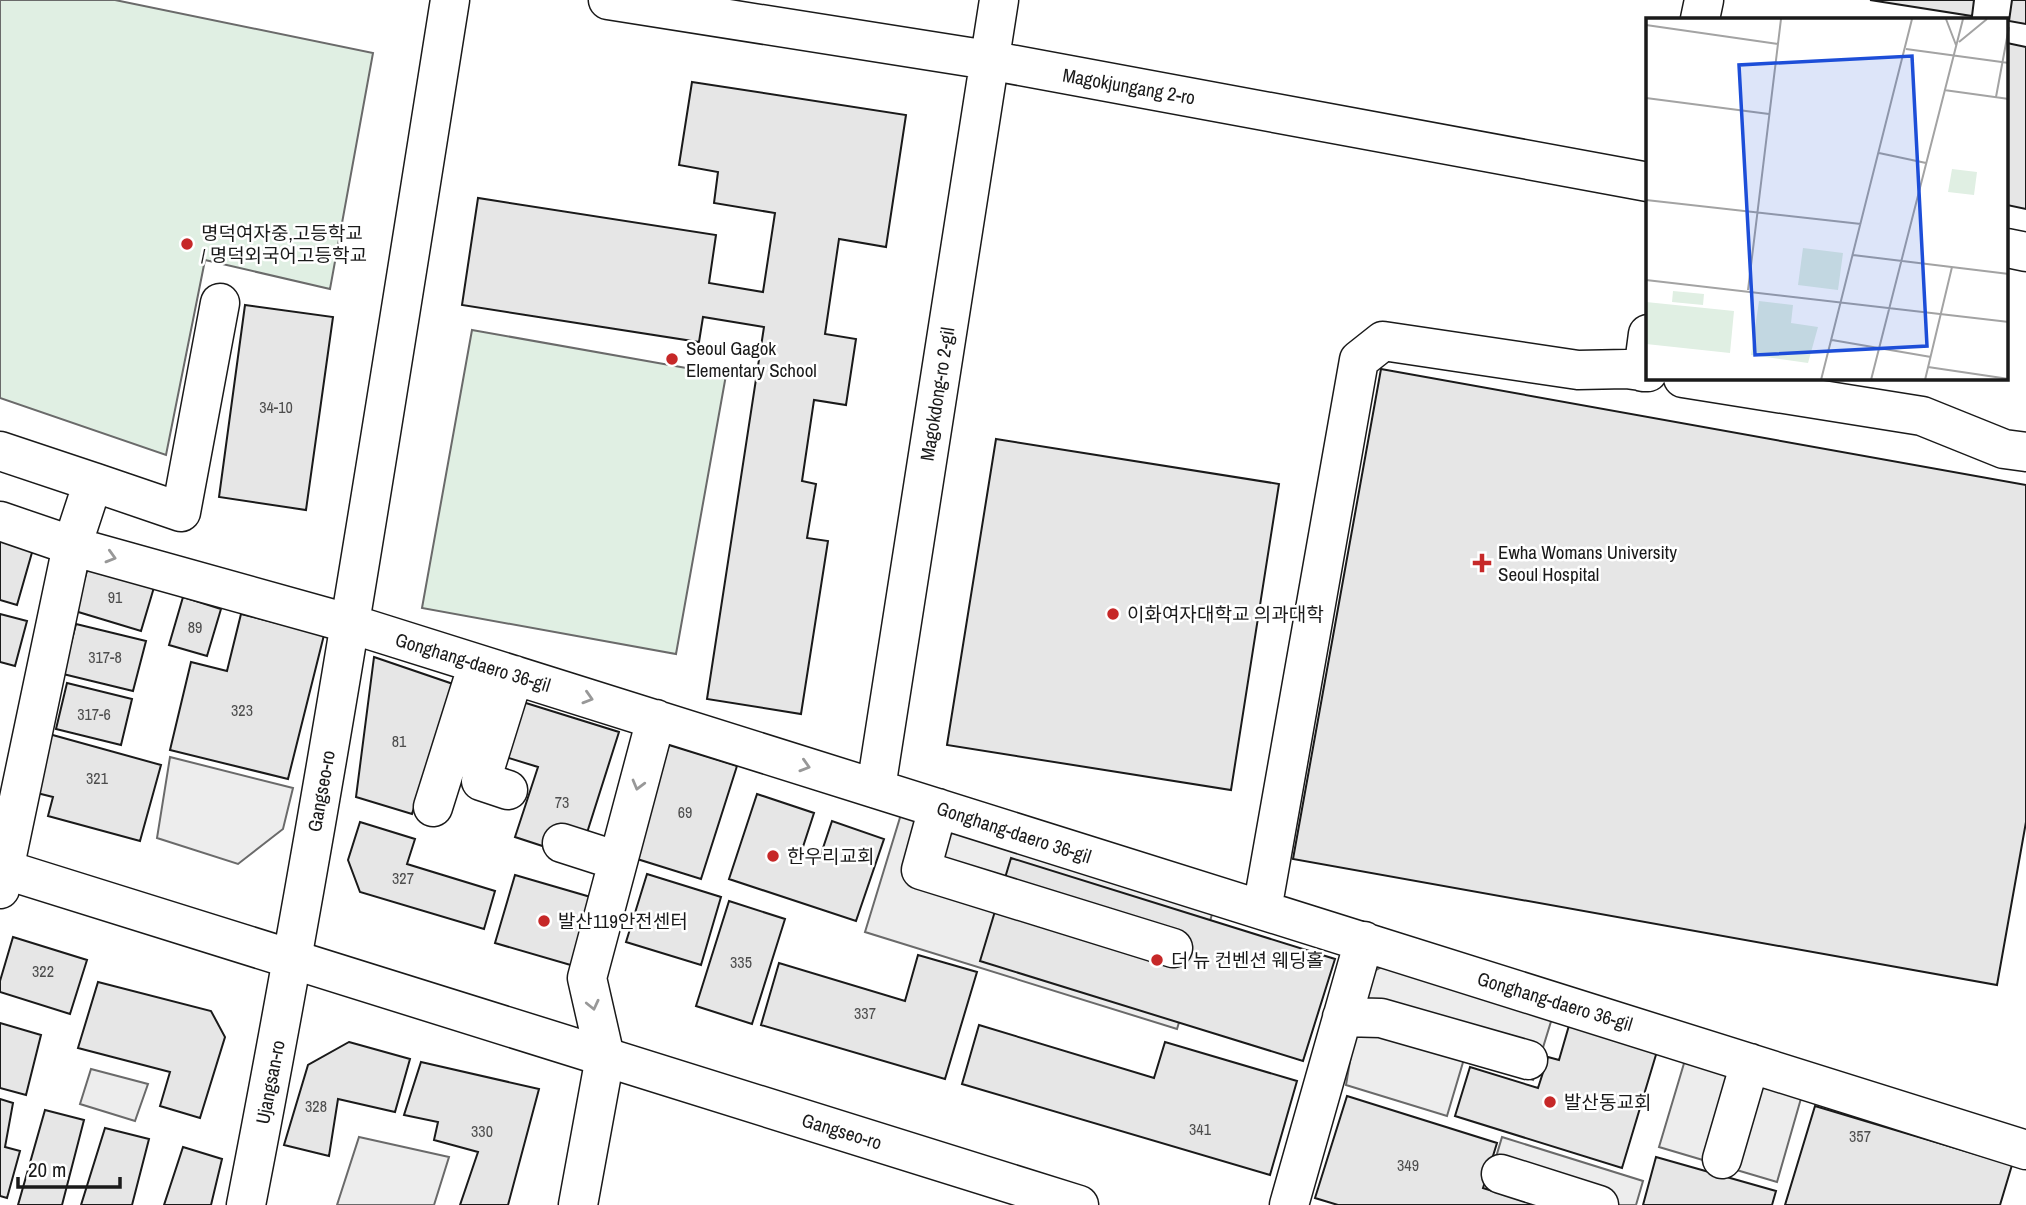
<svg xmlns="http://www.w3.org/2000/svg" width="2026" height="1205" font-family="'Archivo Narrow','Noto Sans KR',sans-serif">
	<rect width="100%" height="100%" fill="#fff"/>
	<path fill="#e0efe3" stroke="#6a6a6a" stroke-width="2" d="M0,0H115L373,53L330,289L205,260L166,455L0,398Z
		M472,330L726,375L676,654L422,608Z"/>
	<path fill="#ededed" stroke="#6a6a6a" stroke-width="2" d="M170,757L293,788L283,829L238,864L157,838Z
		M902,811L1214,908L1177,1029L865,932Z
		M1387,964L1553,1015L1533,1080L1464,1059L1447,1116L1346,1085L1364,977Z
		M1685,1060L1802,1095L1777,1182L1659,1147Z
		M91,1069L148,1084L135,1121L80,1104Z
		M359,1137L449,1157L434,1205H337Z
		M1502,1137L1643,1181L1636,1205H1557L1488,1184Z"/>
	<path fill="#e6e6e6" stroke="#1a1a1a" stroke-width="2" d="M1870,0H1974L1972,16Z
		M2012,0H2026V24L2009,21Z
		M2007,43L2026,47V209L2007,205Z
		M692,82L906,115L886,247L839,239L825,334L856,339L846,405L814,400L802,481L816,484L807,538L828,541L801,714L707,699L764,327L703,317L699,342L462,305L478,198L716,235L709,283L763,292L775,213L714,203L718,172L679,165Z
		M245,305L333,317L306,510L219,497Z
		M1381,369L2026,485V822L1997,985L1293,859Z
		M996,439L1279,484L1231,790L947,745Z
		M0,540L33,549L17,605L0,600Z
		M89,564L155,584L141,631L75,611Z
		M183,597L221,609L207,656L169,645Z
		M0,614L27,621L15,666L0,662Z
		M241,614L324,635L288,779L170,750L191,662L227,671Z
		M76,624L146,641L133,691L63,674Z
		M374,657L453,684L412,814L356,797Z
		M67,683L132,699L121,745L56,729Z
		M513,699L619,732L579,858L515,837L538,767L496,754Z
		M49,734L161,765L140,841L48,816L53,797L33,792Z
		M669,745L737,766L701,879L634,858Z
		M757,794L814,813L801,853L819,860L832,821L884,839L856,921L729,879Z
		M360,822L415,839L407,864L495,891L484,929L360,892L348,860Z
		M1011,858L1335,959L1303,1061L980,961Z
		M647,874L721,897L701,965L626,942Z
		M515,875L594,898L574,966L495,943Z
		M729,901L785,919L752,1024L696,1006Z
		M13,937L87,960L70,1014L0,992V981Z
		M918,955L977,972L945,1079L761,1025L779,963L905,1001Z
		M98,982L211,1011L225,1037L200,1118L160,1106L170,1072L78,1048Z
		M1570,1022L1658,1048L1622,1168L1455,1116L1470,1067L1538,1088L1548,1057L1559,1060Z
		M0,1023L41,1035L26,1095L0,1088Z
		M979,1025L1154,1078L1165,1042L1297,1081L1270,1175L962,1084Z
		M349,1042L410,1059L395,1112L338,1099L329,1156L284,1145L308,1065Z
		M421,1062L539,1089L508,1205H460L478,1152L434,1140L438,1122L404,1115Z
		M1347,1096L1497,1143L1483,1188L1538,1205H1338L1315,1198Z
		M0,1099L13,1103L5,1147L20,1151L7,1198L0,1196Z
		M1815,1106L2012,1165L2000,1205H1785Z
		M45,1110L84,1120L62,1205H18Z
		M105,1128L149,1139L132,1205H81Z
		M183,1147L222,1159L211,1205H164Z
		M1656,1157L1776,1191L1772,1205H1643Z"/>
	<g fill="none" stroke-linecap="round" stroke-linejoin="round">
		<g stroke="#1a1a1a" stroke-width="41">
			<path id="minor" d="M608,0L988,60L1648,182
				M1700,19L1704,0
				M2007,248L2026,252
				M1643,372L1648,334
				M1683,378L1922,416L2004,449L2026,452
				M0,451L93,482L72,546L0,889
				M93,482L181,512L220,303
				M0,521L82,549L351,624L2026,1150
				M876,788L999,0
				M508,790L481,781L514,675
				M433,807L478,664
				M938,808L921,870L1173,948
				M562,843L618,861
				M1262,910L1359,360L1383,341L1578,370L1626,369L1648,372
				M1342,1017L1381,1018L1528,1060
				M1722,1159L1750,1063
				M1501,1174L1599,1205
				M246,1205C324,805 386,402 450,0
				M578,1205L605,1057L587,978L656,719
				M1289,1205L1364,941"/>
		</g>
		<g stroke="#1a1a1a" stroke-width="41">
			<path id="major" d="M0,868L1079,1205"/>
		</g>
		<use href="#minor" stroke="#fff" stroke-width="38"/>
		<use href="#major" stroke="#fff" stroke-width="38"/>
	</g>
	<defs><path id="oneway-chevron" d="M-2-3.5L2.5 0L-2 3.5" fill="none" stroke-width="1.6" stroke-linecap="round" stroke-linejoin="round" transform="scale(1.75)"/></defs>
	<g stroke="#989898">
		<use href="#oneway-chevron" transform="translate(111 557) rotate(16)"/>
		<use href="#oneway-chevron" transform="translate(588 698) rotate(17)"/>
		<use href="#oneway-chevron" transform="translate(805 766) rotate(17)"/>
		<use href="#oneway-chevron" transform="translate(638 785) rotate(105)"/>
		<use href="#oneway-chevron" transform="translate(593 1005) rotate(77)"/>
	</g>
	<g fill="#c62828" stroke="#fff" stroke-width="2.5">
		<circle cx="187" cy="244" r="7"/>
		<circle cx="672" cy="359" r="7"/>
		<path d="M1478.5 552.5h7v7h7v7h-7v7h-7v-7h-7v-7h7z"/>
		<circle cx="1113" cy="614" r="7"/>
		<circle cx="773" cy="856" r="7"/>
		<circle cx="544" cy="921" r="7"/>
		<circle cx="1157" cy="960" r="7"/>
		<circle cx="1550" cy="1102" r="7"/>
	</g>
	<g text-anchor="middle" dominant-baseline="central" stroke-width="5" stroke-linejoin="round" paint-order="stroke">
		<g font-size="16" fill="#4d4d4d">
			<text x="276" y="407">34-10</text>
			<text x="115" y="597">91</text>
			<text x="195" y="627">89</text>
			<text x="105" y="657">317-8</text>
			<text x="242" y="710">323</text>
			<text x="94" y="714">317-6</text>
			<text x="399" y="741">81</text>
			<text x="97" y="778">321</text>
			<text x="562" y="802">73</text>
			<text x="685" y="812">69</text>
			<text x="403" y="878">327</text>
			<text x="741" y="962">335</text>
			<text x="43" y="971">322</text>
			<text x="865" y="1013">337</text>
			<text x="316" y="1106">328</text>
			<text x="1200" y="1129">341</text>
			<text x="482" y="1131">330</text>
			<text x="1860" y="1136">357</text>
			<text x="1408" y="1165">349</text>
		</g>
		<g font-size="19" fill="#1a1a1a" stroke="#fff">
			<text transform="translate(1129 86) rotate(10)">Magokjungang 2-ro</text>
			<text transform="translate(937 394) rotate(-81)">Magokdong-ro 2-gil</text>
			<text transform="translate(473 662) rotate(17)">Gonghang-daero 36-gil</text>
			<text transform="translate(321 791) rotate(-80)">Gangseo-ro</text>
			<text transform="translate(1014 832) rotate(18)">Gonghang-daero 36-gil</text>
			<text transform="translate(1555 1001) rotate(17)">Gonghang-daero 36-gil</text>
			<text transform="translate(270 1082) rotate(-79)">Ujangsan-ro</text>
			<text transform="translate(842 1131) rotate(17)">Gangseo-ro</text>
		</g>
		<g font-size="19" fill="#1a1a1a" stroke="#fff" text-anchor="start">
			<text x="201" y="233">명덕여자중,고등학교<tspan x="201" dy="22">/ 명덕외국어고등학교</tspan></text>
			<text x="686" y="348">Seoul Gagok<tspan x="686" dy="22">Elementary School</tspan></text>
			<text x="1498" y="552">Ewha Womans University<tspan x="1498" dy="22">Seoul Hospital</tspan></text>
			<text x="1127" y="614">이화여자대학교 의과대학</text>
			<text x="787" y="856">한우리교회</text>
			<text x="558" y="921">발산119안전센터</text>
			<text x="1171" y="960">더 뉴 컨벤션 웨딩홀</text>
			<text x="1564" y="1102">발산동교회</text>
		</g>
	</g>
	<g transform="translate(1646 18)">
		<rect width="362" height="362" fill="#fff"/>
		<path d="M306,151L331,154L328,177L302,174ZM157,230L197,235L192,272L152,267ZM27,273L58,276L57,287L26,284ZM113,283L147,287L145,305L172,309L162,345L105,337ZM0,284L88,293L84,335L0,326Z" fill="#e0efe3"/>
		<path fill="none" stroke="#a3a3a3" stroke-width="2" d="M300,1L310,27M0,7L132,26M313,24L341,1M260,31L363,45M298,72L363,81M350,79L363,9M0,80L123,96M233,135L280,145M0,182L215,206M207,237L363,256M0,262L363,304M102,272L135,1M186,322L285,339M282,349L363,361M175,362L266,1M225,362L317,1M279,362L306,249"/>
		<path fill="#1d4ed8" fill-opacity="0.15" stroke="#1d4ed8" stroke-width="3.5" d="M266,38L281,328L109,337L93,47Z"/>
		<rect width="362" height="362" fill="none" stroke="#1a1a1a" stroke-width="3.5"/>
	</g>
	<path d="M18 1177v10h102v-10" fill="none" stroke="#1a1a1a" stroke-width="3.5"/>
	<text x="28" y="1177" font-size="21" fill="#1a1a1a" stroke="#ffffff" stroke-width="5" paint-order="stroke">20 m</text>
</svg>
